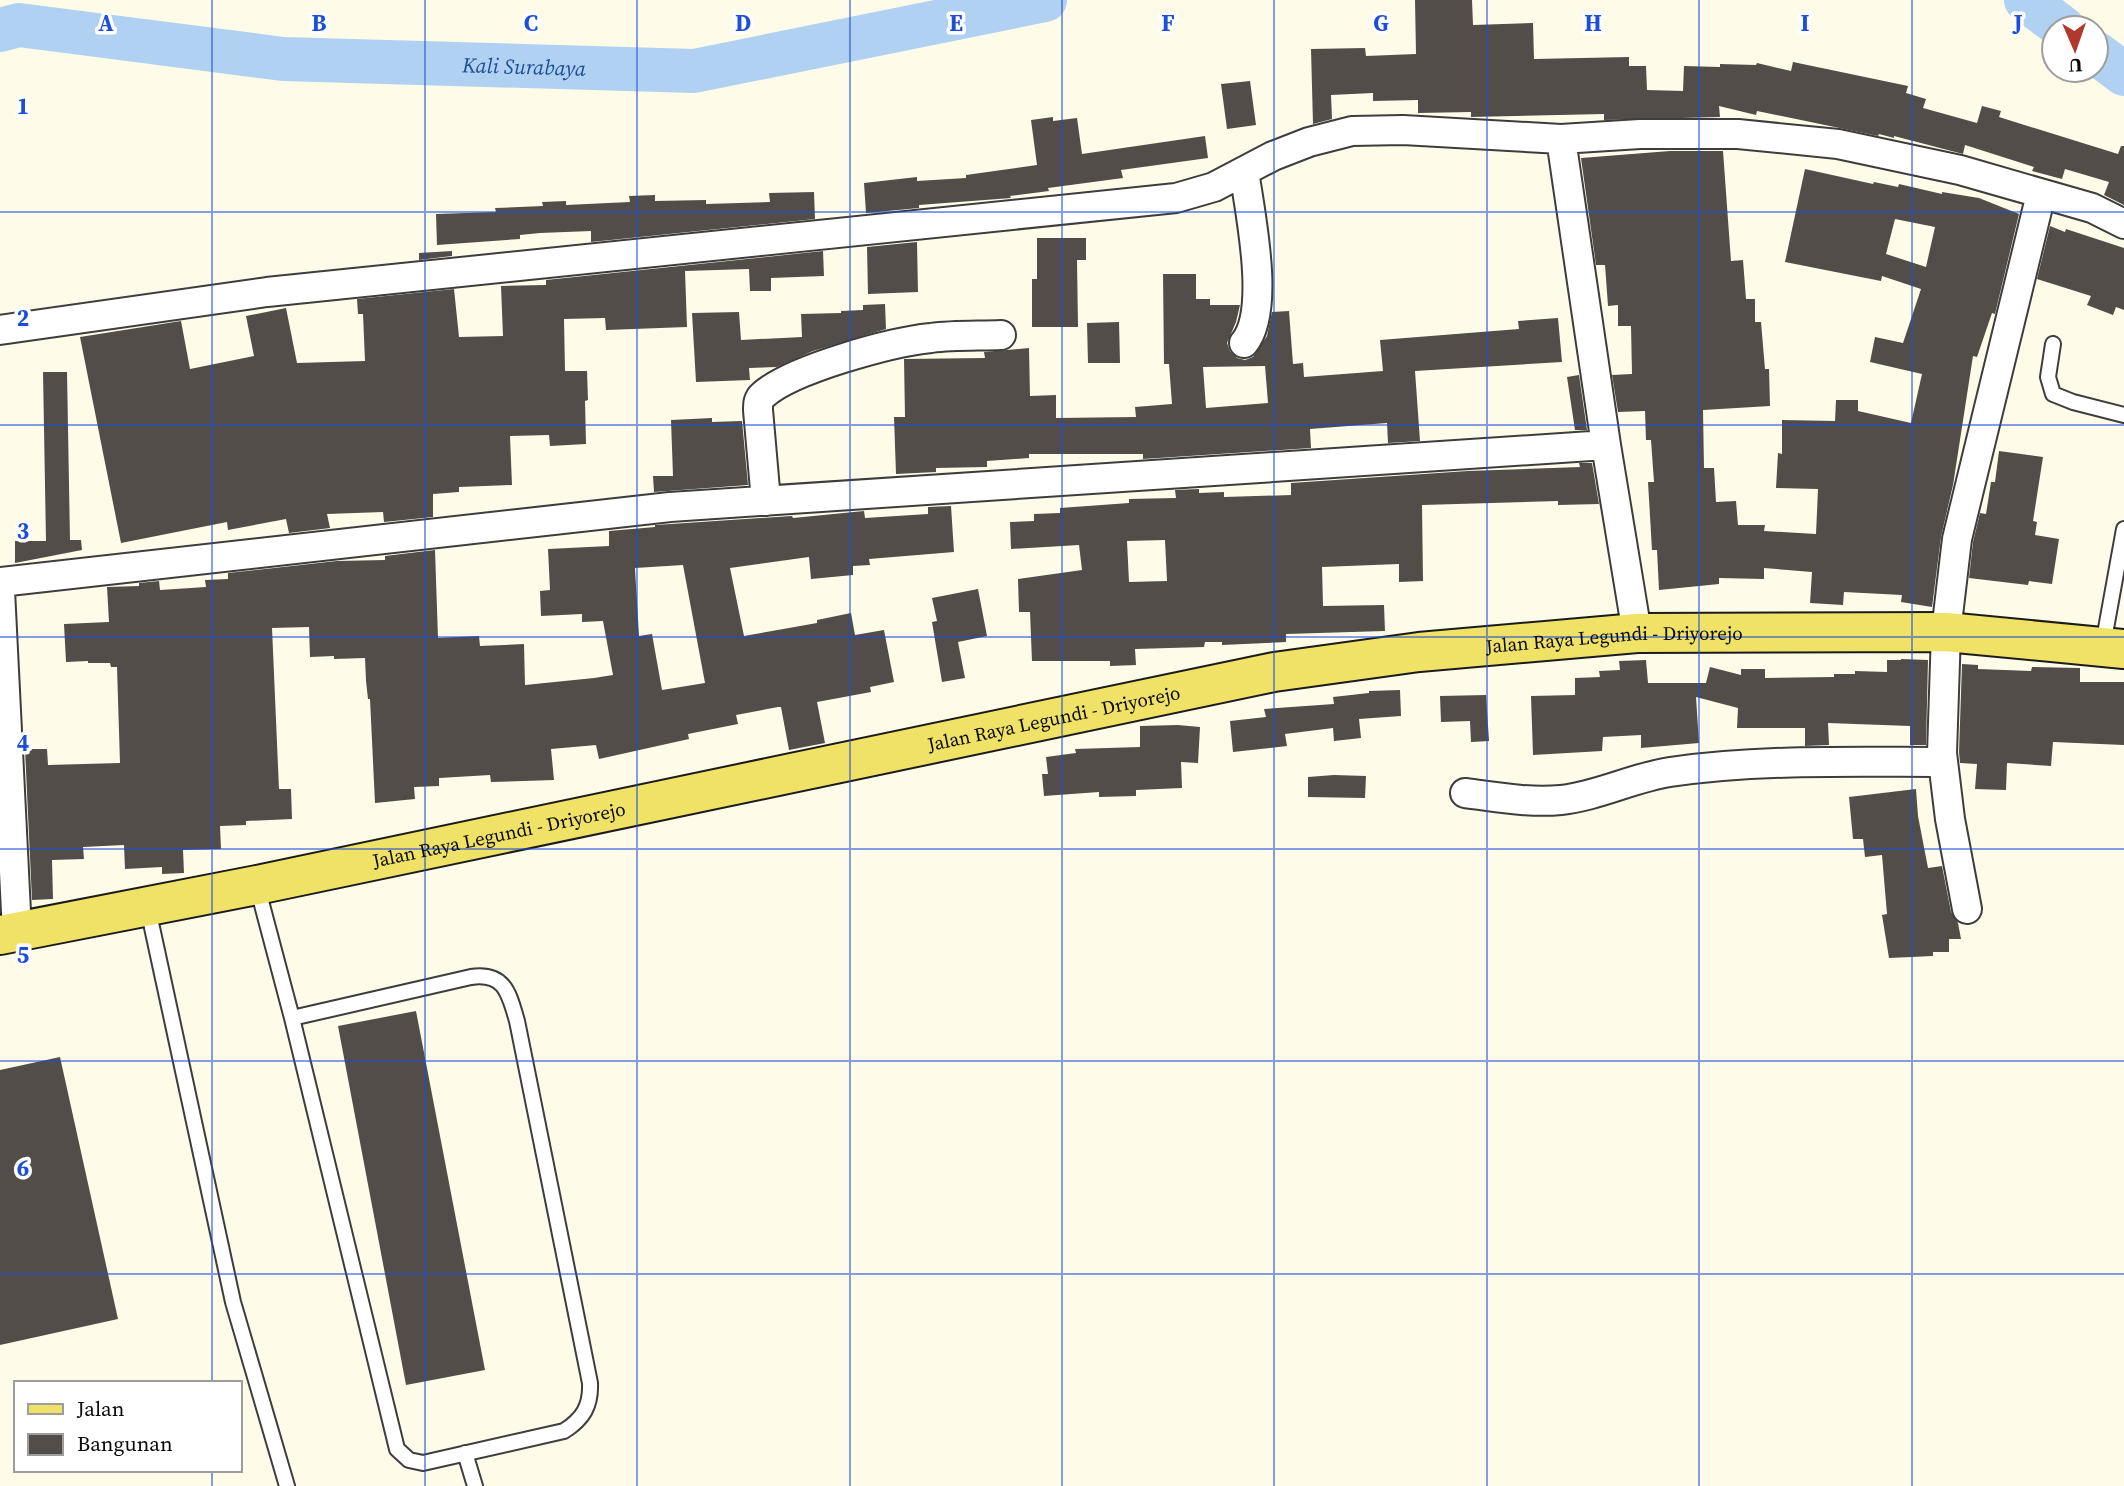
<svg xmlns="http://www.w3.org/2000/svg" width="2124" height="1486" font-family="'Source Serif 4',serif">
	<rect width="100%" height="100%" fill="#fefce9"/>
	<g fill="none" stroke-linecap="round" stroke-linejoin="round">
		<g stroke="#b1d1f2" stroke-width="44">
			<path d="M2026,0L2063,28"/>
			<path id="s1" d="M0,30L19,25L283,59L694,71L1045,0"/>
			<path d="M2096,53L2124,74"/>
		</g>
	</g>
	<path fill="#524d48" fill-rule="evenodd" d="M1415,0H1472L1473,25L1533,23L1534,59L1629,57V66H1646L1647,90L1683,91L1684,66L1720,67V64L1756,65L1757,63L1791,71L1793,62L1908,86L1906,93L1926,99L1923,108L1977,123L1982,106L2001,111L1999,117L2118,154L2121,146H2124V205L2104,195L2109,182L2065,169L2062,179L2032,171L2034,167L1965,145L1963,154L1894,136V138L1879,134L1878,136L1757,111L1756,115L1719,106L1720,117L1604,120V114L1471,117V112L1418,113V100L1373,101V93L1331,95L1332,119L1313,124L1311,49L1365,48L1366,56L1416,54Z
		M1250,81L1256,125L1227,129L1221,84Z
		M1053,117V121L1077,118L1082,154L1205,136L1208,158L1121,170L1123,178L1048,188L1049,191L1010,196L1011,198L919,205V208L866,213L864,183L917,177V181L966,178V175L1037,165L1031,120Z
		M1670,151H1723L1731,261L1743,260L1746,299H1755V322H1761L1765,369H1769L1770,406L1703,410L1704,468H1714L1716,502L1736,501L1738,525H1765L1764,531L1816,534L1818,489L1776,488L1778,453L1782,454V420L1835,421L1836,400H1858V411L1911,423L1922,374L1870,362L1875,337L1903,343L1921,289L1882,276L1881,281L1785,262L1805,169L1873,184L1874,182L1898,187L1899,184L1942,194V192L1979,198L2019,214L1995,314L1992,313L1977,357L1973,356L1953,485L1941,537L1932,607L1901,602L1902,595L1844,592L1843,605L1810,603L1812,572L1764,568V579L1719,578V584L1659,590L1657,550H1652L1648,482H1654L1651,440H1646L1645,411L1618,412L1612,375L1632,374L1631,326H1618V305L1608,306L1605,265H1596L1581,158ZM1895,219L1935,227L1926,267L1886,254Z
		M814,192L815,219L591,242V231L540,233L520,235V239L437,245L436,214L496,212L495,208L543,206L542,202L566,201V205L630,202L629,196L655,195V201L706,200V204L770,202L769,193Z
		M2050,226L2065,232L2066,229L2124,248V310L2116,307L2113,315L2087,305L2091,296L2037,279Z
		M1037,238H1086V260H1077L1078,327H1032V279H1037Z
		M917,242L918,292L868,294L867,247Z
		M452,251V256L419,260V253Z
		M823,251L824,276L771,278V291H750L749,269L685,271L687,327L606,330L605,318L564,319L565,371H587L588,400L585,401L586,444L550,446L549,435L510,436L512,485L459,487V492L433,494V517L384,522L383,512L327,514L330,528L289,533L286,519L228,530L227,522L121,543L80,337L181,321L190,369L254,356L246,316L286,308L297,363L365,361L363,314H358L357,299L454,289L459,337L503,336L501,286L546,285V280Z
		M1163,274H1196V299H1210V305H1240L1236,322L1227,343L1230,351L1237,358L1245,360L1253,357L1267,336L1272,312L1289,311L1293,364L1303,363L1304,377L1383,371L1380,340L1519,329L1518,321L1558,318L1562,362L1415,371L1420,441L1388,443L1387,423L1310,429L1311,448L1143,459V454H1029V458L987,461V467L936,468V472L896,474L894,417H905L904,359L985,358L984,352L1029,348L1030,396L1056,395V418L1136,417L1135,407L1172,404L1169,364H1164ZM1265,366L1268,403L1206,408L1203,367Z
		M885,304L886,329L813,351L777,367L749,368L750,380L696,382L692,313L739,312L741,340L802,337L801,314L841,313V311L863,310V305Z
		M1119,322L1120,363H1088L1087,323Z
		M43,372H67L70,540H81L82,550L15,563V541H46Z
		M1579,375L1587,430H1575L1567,377Z
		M712,418V422L742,421L748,485L654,492L653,476H673L671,420Z
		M1999,451L2043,457L2033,521L2037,522L2035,535L2059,539L2052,584L2029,581L2028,585L1969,578L1973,542L1980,513L1986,514L1991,482H1995Z
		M1579,463H1592L1599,504L1558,505V501L1422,505L1423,581L1399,582V564L1322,567L1323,606L1384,605L1385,631L1286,634V642L1222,645V642H1205L1204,647L1135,649L1136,665L1110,666V661H1032L1030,612H1019L1018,579L1082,570L1079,545L1011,549L1010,522L1034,521V514L1060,513V508L1129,503V499L1176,498L1175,490L1199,489V493L1224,492V497L1291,495V483L1468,471L1580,467ZM1165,540L1167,581L1129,582L1127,541Z
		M951,506L954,552L869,559L870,565L853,566V575L811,579L809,557L730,568L744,636L817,623V620L851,613L855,635L884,630L894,682L870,687L871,692L817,702L825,743L789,750L781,707H778L736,715L738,724L688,734L689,739L599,759L596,745L551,749L554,780L491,782L490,775L439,778V786L414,787L415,799L375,803L370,699H368L366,681L365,658L334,659V656L310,657L309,627L272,628L279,789H291L292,819L246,821V825L220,826L221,849L183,850L184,873L162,874V867L125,869L124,845L83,847L84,859L52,860L53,899L32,900L25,749H47L48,765L120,763L117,667H111L110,663H88V661L66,662L64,624L109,622L107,587L139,586V583L159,581L160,590L206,587L205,580L228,579V573L337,561L385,560V556L435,550L438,638L479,636L480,646L524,644L525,685L594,678L613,675L603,621L582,622V614L541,616L540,591L550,590L548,549L609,546V531L655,527V525L671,524L792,516L793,518L864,511L865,518L928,514V507ZM683,565L705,683L662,690L652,634L639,636L635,568Z
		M978,589L987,636L958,642L965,678L942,682L932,622L937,621L932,598Z
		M1901,659L1928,660L1926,745H1910V726L1828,723L1829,745L1805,746V728H1737L1738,708L1696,697L1699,743L1641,748V735L1603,737L1602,751L1533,755L1531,696L1575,695V678L1600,677L1599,671L1620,670L1619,661L1646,660L1648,683H1706L1710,667L1741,675V669H1765V678L1834,677V674H1855V671L1887,672V660H1901Z
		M1962,664L1978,665V669L2031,671L2032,667L2080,668V682H2124V745L2053,742L2051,766L2007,763L2006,790L1975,789L1977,764L1960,763L1959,752Z
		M1400,690L1401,716L1359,719L1361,738L1334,741L1333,728L1285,734L1287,746L1233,752L1230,721L1266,717L1264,709L1334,704L1333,697L1369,693V691Z
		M1486,695L1489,741L1471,742L1470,721L1441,722L1440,696Z
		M1178,725L1200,727L1198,763L1181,762L1182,788L1136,790V796L1099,797V792L1044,796L1042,774H1048L1046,757L1076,753L1075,749L1140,747V726Z
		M1334,775L1366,776L1365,798L1308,797V777Z
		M1916,789L1918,816L1928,868L1942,866L1951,912L1958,923L1961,939H1949V952H1933V956L1889,958L1882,915L1887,914L1882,855L1865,857L1863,839H1853L1849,797Z
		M416,1011L485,1370L406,1385L338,1026Z
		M60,1057L118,1319L0,1345V1070Z"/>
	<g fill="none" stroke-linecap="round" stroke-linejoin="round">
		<g stroke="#3d3d3d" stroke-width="18">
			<path id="lane" d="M2053,344L2048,377L2053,394L2073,402L2124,415
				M2103,645L2124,529
				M257,886L292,1018L397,1449L409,1460L423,1463L564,1431C583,1419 591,1406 590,1383L517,1021C509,994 505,972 471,977L292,1018
				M148,909L233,1302L287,1486
				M465,1453L475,1486"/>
		</g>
		<g stroke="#3d3d3d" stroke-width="32">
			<path id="street" d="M1244,171C1250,213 1271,311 1244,343
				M0,330L267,292L1176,198L1214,187L1273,156L1309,142L1352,131L1403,130L1561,139
				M766,501L758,410C758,404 758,399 763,395C792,369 891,342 931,338C954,335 978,336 1001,335
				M0,582L670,507L1606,445
				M0,590L17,932
				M1637,633L1606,445L1561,139L1640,134H1738L1838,144L1960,170L2092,208L2124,224
				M1465,793C1497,797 1528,803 1561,800C1598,796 1632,778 1670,772C1760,759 1852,762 1943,762
				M1967,909L1950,819L1942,753L1946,632L1957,539L2041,194"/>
		</g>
		<g stroke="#1b1b1b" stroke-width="42">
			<g id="primary">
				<path id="s2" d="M0,935L257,885L1274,672L1419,652L1637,633L1946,632L2124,649"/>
			</g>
		</g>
		<use href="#lane" stroke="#fff" stroke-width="14"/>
		<use href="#street" stroke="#fff" stroke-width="28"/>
		<use href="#primary" stroke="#f0e167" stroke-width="38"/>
	</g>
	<path fill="none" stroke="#1d4ed8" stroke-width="2" stroke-opacity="0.55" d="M212,0V1383M425,0V1486M637,0V1486M850,0V1486M1062,0V1486M1274,0V1486M1487,0V1486M1699,0V1486M1912,0V1486M0,212H2124M0,425H2124M0,637H2124M0,849H2124M0,1061H2124M0,1274H2124M212,1470V1486"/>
	<g text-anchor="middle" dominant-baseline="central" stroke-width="7" stroke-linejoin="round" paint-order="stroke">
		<g font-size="19" fill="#0a0a0a" stroke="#fff">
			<text stroke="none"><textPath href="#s2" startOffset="1643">Jalan Raya Legundi - Driyorejo</textPath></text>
			<text stroke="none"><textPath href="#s2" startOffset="1076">Jalan Raya Legundi - Driyorejo</textPath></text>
			<text stroke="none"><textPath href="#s2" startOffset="509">Jalan Raya Legundi - Driyorejo</textPath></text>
		</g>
		<g font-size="21" font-style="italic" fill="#1d4f93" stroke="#fff">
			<text stroke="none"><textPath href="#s1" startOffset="527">Kali Surabaya</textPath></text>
		</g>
	</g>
	<g font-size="23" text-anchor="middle" font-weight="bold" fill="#1d4ed8" stroke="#fff" stroke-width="7" stroke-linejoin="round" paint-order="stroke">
		<text x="106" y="31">A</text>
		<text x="319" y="31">B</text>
		<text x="531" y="31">C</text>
		<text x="743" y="31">D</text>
		<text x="956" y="31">E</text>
		<text x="1168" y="31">F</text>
		<text x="1381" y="31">G</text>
		<text x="1593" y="31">H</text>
		<text x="1805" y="31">I</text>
		<text x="2018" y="31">J</text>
		<text x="23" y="114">1</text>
		<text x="23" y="326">2</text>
		<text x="23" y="539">3</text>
		<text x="23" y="751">4</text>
		<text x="23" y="963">5</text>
		<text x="23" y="1176">6</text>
	</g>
	<rect x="14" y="1381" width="228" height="91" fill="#ffffff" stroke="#9d9d9d" stroke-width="2"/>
	<rect x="28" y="1404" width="35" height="10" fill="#f0e167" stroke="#9d9d9d" stroke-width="2"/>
	<text x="77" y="1416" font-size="21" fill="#0a0a0a">Jalan</text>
	<rect x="28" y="1434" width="35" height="21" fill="#524d48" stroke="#9d9d9d" stroke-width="2"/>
	<text x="77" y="1451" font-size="21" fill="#0a0a0a">Bangunan</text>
	<g transform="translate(2075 49) rotate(178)"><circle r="33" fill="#ffffff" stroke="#9d9d9d" stroke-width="2"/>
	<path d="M0-5L12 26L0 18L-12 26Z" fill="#b1382c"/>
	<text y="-10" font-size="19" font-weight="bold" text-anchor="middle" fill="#0a0a0a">U</text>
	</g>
</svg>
